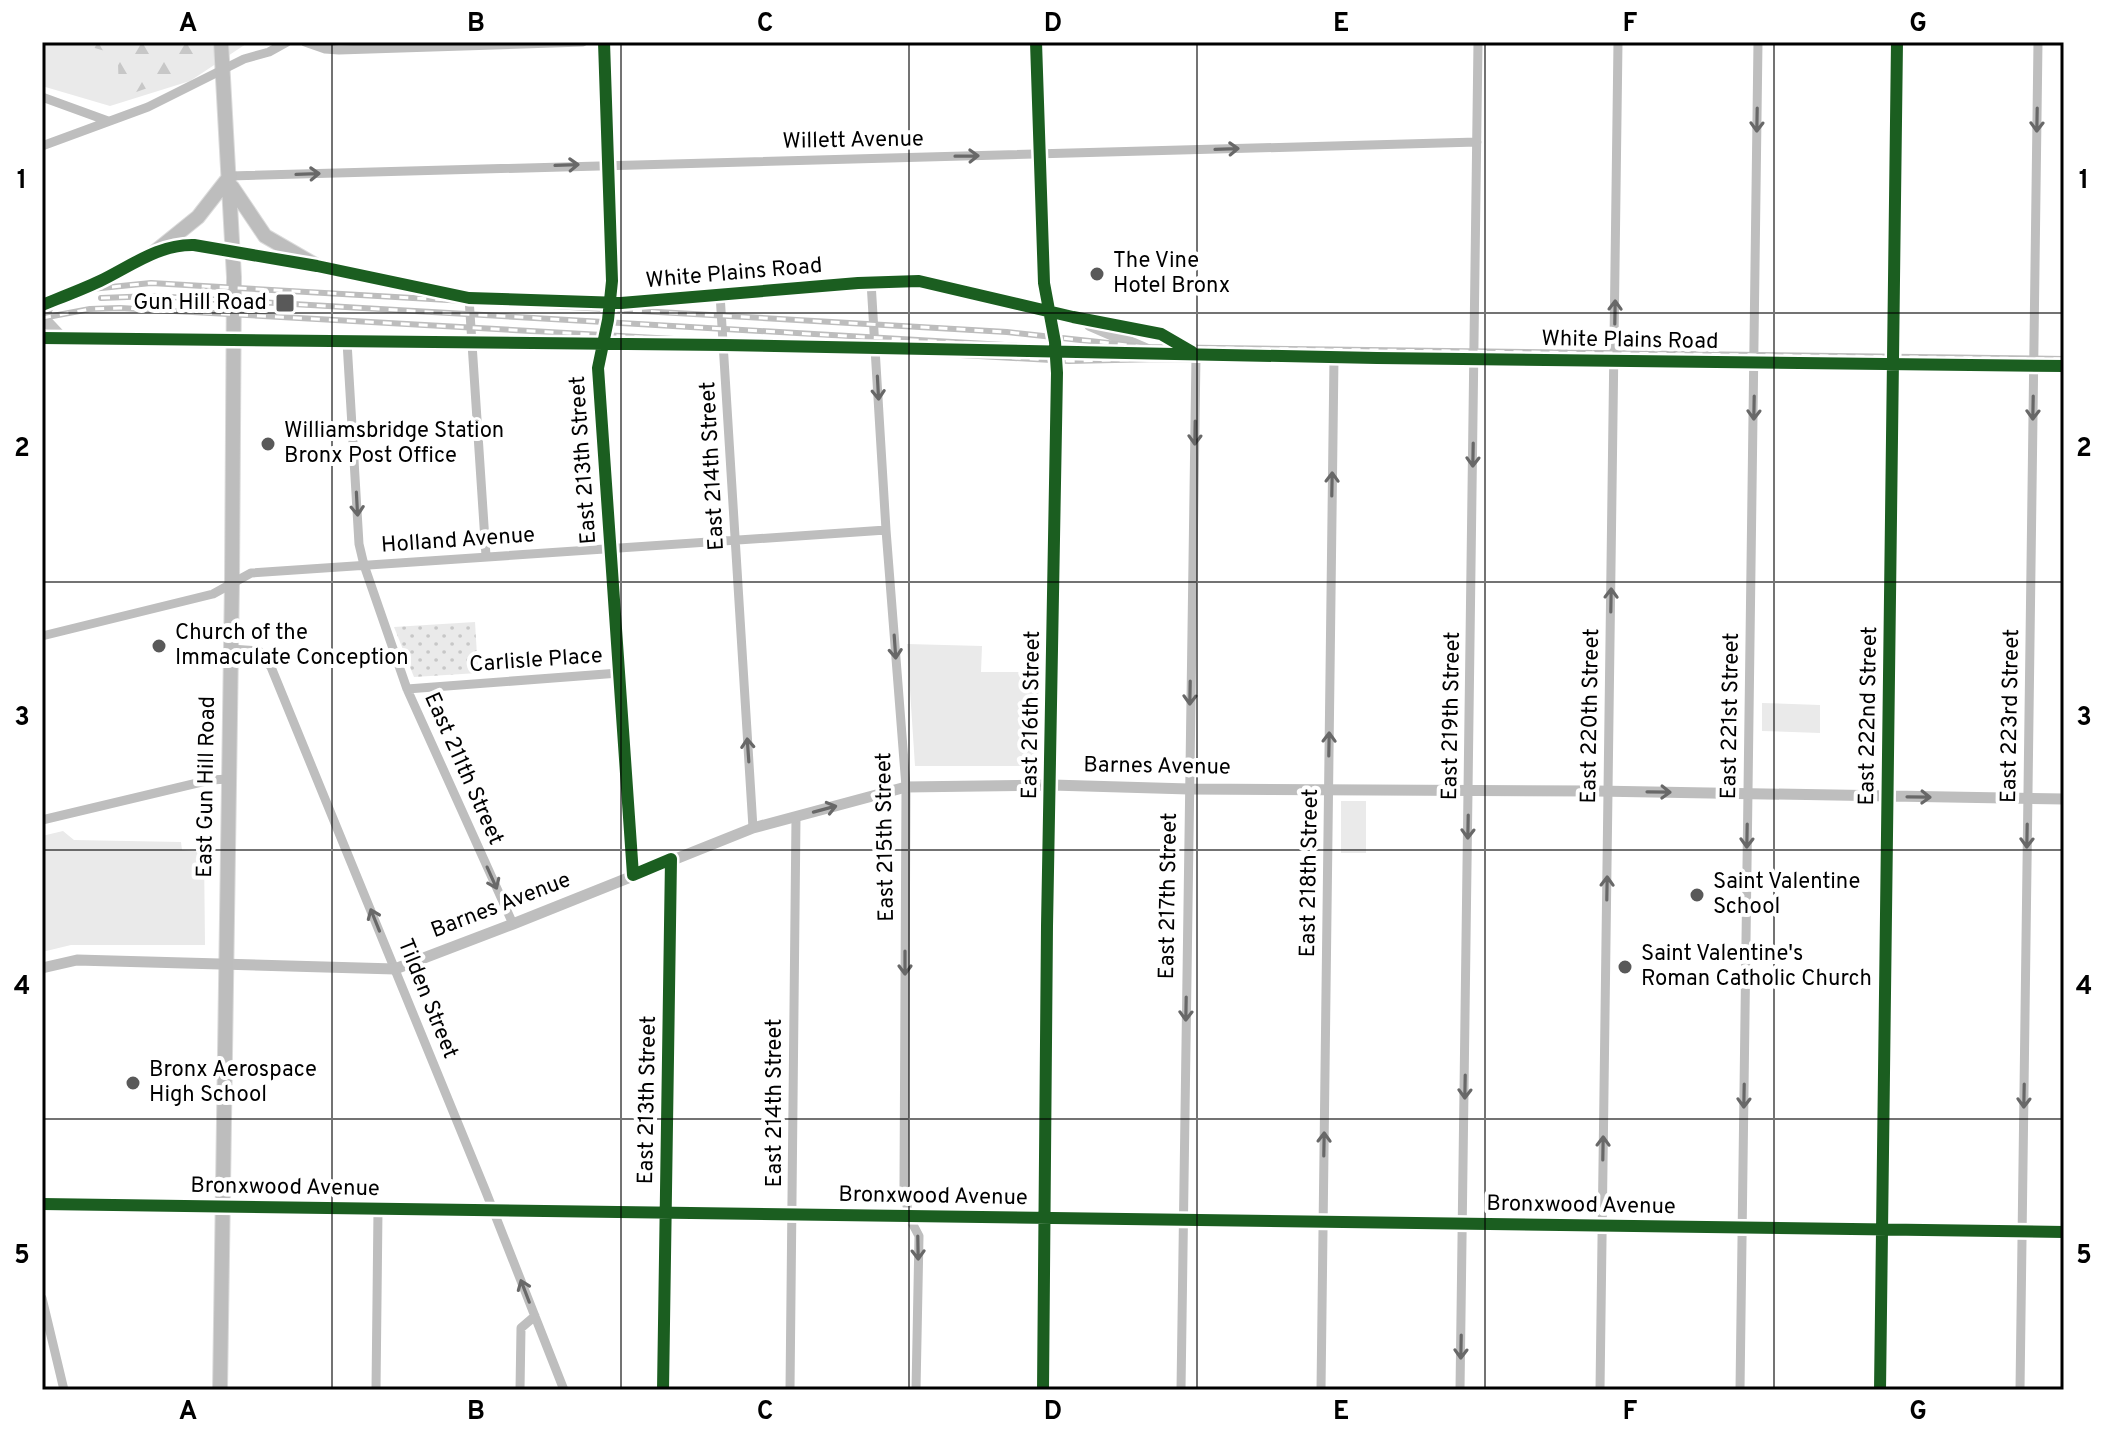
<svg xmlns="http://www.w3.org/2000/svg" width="2106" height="1432" font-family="Overpass,sans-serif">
	<defs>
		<pattern id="forest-firs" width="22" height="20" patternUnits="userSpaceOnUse" patternTransform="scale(2)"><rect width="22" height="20" fill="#eaeaea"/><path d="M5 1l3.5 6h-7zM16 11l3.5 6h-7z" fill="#c7c7c7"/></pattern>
		<pattern id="garden-dots" width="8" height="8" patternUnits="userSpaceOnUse" patternTransform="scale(2)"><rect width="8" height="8" fill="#eaeaea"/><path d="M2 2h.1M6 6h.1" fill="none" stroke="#c7c7c7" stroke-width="1.8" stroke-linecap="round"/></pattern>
	</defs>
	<rect width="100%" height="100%" fill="#fff"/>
	<path fill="#eaeaea" d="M42,42H249L190,81L110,106L42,86Z
		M907,644L982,646L981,672H1039L1036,766H915Z
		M1762,703L1820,705V733L1762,731Z
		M1341,801H1366V853H1341Z
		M63,831L74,840L181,842L182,850L204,852L205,945H71L42,952V836Z"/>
	<path fill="url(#forest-firs)" d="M74,42H197L198,58L187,73L179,77L122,97L119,94L118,64L112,53Z"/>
	<path fill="url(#garden-dots)" d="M475,622L478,673L414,677L394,627Z"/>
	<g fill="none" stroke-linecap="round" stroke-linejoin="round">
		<g stroke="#dbdbdb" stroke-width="16">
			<path id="primary" d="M232,187L265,236L317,266
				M151,255L198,217L230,176
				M220,1390L232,582L234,277L221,42"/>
		</g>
		<path stroke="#bebebe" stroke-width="9" d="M305,42L325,49L339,50L583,42
			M604,42L612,281L608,320L598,368L633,875
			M1036,42L1044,283L1055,342L1057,373L1047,926L1043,1390
			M42,97L108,121
			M42,146L148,107L244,59L269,52L287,42
			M230,176L1477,142
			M871,282L886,530L906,787L904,1189L909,1217L919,1236L916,1390
			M720,294L753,828
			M469,298L486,556
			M347,342L359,544L364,565L407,689L513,924
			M1894,364L1893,262L1897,42
			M42,636L213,594L251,573L886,530
			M231,649L259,651L271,667L486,1192L564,1390
			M407,689L619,673
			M42,820L210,780L229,779
			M42,1298L64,1390
			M376,1390L378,1210
			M520,1390L521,1328L535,1316
			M663,1390L671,859
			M790,1390L796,817
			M1181,1390L1196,355
			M1321,1390L1334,357
			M1460,1390L1478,42
			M1600,1390L1618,42
			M1740,1390L1758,42
			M2020,1390L2038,42"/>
		<path stroke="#bebebe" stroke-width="11" d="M42,968L77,960L395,969L513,924L753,828L906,787L1052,785L1189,789L1596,791L2064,799
			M42,1204L2064,1232
			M1880,1390L1894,364"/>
		<path stroke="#c2c2c2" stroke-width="12" d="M51,301L46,310V321L62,338
			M42,305C62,297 81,290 100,281C131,266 159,244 194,245L317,266L469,298L621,303L858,283L919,281L1073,317L1161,334L1192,353
			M1090,325L1150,351
			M42,338L724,345L1377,358L2064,366"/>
		<use href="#primary" stroke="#bdbdbd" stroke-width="14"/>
		<g stroke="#bdbdbd" stroke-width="6">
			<path id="rail" d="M101,298L153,296L1055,348
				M42,303L91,289L151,283L1007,332L1145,347L2064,359
				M42,318L90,309L120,308L1069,361L1161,359L2064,371"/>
		</g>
		<use href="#rail" stroke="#fff" stroke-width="3" stroke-dasharray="9" stroke-linecap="butt"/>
		<g stroke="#fff" stroke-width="17">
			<path id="cycleway" d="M604,42L612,281L608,320L598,368L633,875L671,859L663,1390
				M1036,42L1044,283L1055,342L1057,373L1047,926L1043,1390
				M42,305C62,297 81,290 100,281C131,266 159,244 194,245L317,266L469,298L621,303L858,283L919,281L1073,317L1161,334L1192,352
				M42,338L724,345L1377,358L2064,366
				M42,1204L2064,1232
				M1880,1390L1897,42"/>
		</g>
		<use href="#cycleway" stroke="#1b5e20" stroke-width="12"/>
	</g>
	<defs><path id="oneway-shaft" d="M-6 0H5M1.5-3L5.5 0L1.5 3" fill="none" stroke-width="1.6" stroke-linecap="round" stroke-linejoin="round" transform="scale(2)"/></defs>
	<g stroke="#686868">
		<use href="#oneway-shaft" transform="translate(1757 120) rotate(91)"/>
		<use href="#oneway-shaft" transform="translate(2037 120) rotate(91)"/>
		<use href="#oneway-shaft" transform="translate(1227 149) rotate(-2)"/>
		<use href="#oneway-shaft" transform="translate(967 156) rotate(-1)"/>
		<use href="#oneway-shaft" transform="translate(567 165) rotate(-2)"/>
		<use href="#oneway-shaft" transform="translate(308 174) rotate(-2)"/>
		<use href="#oneway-shaft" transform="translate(1615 312) rotate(-89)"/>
		<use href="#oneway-shaft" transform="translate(878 388) rotate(87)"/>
		<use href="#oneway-shaft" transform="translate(1754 408) rotate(91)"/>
		<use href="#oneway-shaft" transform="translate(2033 408) rotate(91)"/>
		<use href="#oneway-shaft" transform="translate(1195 433) rotate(91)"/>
		<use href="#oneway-shaft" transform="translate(1473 455) rotate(91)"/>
		<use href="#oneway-shaft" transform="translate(1332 484) rotate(-89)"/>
		<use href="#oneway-shaft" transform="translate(357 504) rotate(87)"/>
		<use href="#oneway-shaft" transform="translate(1611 600) rotate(-89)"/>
		<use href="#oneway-shaft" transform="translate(895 647) rotate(86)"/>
		<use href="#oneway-shaft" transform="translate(1190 693) rotate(91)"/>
		<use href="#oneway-shaft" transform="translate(1329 744) rotate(-89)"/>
		<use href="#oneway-shaft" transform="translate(748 750) rotate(-94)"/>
		<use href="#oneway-shaft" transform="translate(1659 792) rotate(1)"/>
		<use href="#oneway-shaft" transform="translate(1919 797) rotate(1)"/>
		<use href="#oneway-shaft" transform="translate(825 809) rotate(-15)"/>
		<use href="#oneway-shaft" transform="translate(1468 827) rotate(91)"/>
		<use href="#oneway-shaft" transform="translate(1747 836) rotate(91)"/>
		<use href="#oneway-shaft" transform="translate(2027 836) rotate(91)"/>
		<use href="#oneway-shaft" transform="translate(492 878) rotate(66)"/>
		<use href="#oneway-shaft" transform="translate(1607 888) rotate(-89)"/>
		<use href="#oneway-shaft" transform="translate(375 920) rotate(-112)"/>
		<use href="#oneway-shaft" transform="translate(905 963) rotate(90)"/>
		<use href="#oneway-shaft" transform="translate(1186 1009) rotate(91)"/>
		<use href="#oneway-shaft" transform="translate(1465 1087) rotate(91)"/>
		<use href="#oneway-shaft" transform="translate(1744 1096) rotate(91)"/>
		<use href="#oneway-shaft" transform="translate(2024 1096) rotate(91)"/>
		<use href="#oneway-shaft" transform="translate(1324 1144) rotate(-89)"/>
		<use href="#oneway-shaft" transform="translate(1603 1148) rotate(-89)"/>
		<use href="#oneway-shaft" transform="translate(918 1248) rotate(89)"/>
		<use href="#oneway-shaft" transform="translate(525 1291) rotate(-111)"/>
		<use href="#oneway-shaft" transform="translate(1461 1347) rotate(91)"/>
	</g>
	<path fill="none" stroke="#000" stroke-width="2" stroke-opacity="0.55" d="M332,42V1390M621,42V1390M909,42V1390M1197,42V1390M1485,42V1390M1774,42V1390M42,313H2064M42,582H2064M42,850H2064M42,1119H2064"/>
	<g fill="#595959" stroke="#fff" stroke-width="3">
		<circle cx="1097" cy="274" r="8"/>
		<rect x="275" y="293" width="20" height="20" rx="4"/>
		<circle cx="268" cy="444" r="8"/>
		<circle cx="159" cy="646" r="8"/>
		<circle cx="1697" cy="895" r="8"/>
		<circle cx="1625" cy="967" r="8"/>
		<circle cx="133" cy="1083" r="8"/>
	</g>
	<g text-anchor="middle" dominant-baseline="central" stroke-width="8" stroke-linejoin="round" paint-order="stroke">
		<g font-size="22" fill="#000" stroke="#fff">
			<text transform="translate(853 141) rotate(-1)">Willett Avenue</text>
			<text transform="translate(734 274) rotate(-5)">White Plains Road</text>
			<text transform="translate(1630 341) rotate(1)">White Plains Road</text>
			<text transform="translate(584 460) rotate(-94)">East 213th Street</text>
			<text transform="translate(713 466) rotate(-93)">East 214th Street</text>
			<text transform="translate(458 541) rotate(-4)">Holland Avenue</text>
			<text transform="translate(536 661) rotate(-4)">Carlisle Place</text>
			<text transform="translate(1032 715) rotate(-89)">East 216th Street</text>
			<text transform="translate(1452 716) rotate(-89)">East 219th Street</text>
			<text transform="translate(1591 716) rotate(-89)">East 220th Street</text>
			<text transform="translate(1731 716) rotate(-89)">East 221st Street</text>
			<text transform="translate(1869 716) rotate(-89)">East 222nd Street</text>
			<text transform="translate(2011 716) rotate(-89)">East 223rd Street</text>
			<text transform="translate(1157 767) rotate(1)">Barnes Avenue</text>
			<text transform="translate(463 769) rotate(66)">East 211th Street</text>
			<text transform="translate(207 787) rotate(-89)">East Gun Hill Road</text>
			<text transform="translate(886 837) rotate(-91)">East 215th Street</text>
			<text transform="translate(1310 873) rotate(-89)">East 218th Street</text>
			<text transform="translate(1169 896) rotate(-89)">East 217th Street</text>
			<text transform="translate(501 906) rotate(-21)">Barnes Avenue</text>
			<text transform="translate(427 999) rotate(68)">Tilden Street</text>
			<text transform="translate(648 1100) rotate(-89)">East 213th Street</text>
			<text transform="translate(775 1103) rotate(-90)">East 214th Street</text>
			<text transform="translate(285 1188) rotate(1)">Bronxwood Avenue</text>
			<text transform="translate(933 1197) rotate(1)">Bronxwood Avenue</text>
			<text transform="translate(1581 1206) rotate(1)">Bronxwood Avenue</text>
		</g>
		<g font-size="22" fill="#000" stroke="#fff" text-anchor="start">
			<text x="1113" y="261">The Vine<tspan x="1113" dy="25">Hotel Bronx</tspan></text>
			<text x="267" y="303" text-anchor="end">Gun Hill Road</text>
			<text x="284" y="431">Williamsbridge Station<tspan x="284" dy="25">Bronx Post Office</tspan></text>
			<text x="175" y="633">Church of the<tspan x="175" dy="25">Immaculate Conception</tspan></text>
			<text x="1713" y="882">Saint Valentine<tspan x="1713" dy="25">School</tspan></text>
			<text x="1641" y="954">Saint Valentine's<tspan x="1641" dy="25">Roman Catholic Church</tspan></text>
			<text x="149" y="1070">Bronx Aerospace<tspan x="149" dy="25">High School</tspan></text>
		</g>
	</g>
	<rect width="2106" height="1432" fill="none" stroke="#ffffff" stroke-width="88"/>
	<rect x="44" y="44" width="2018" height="1344" fill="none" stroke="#000" stroke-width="3"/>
	<g font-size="26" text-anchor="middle" font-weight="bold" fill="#000">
		<text x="188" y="31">A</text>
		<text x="476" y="31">B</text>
		<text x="765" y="31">C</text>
		<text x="1053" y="31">D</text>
		<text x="1341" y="31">E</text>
		<text x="1630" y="31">F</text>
		<text x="1918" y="31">G</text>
		<text x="22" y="188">1</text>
		<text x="2084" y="188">1</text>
		<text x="22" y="456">2</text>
		<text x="2084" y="456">2</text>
		<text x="22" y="725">3</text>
		<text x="2084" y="725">3</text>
		<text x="22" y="994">4</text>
		<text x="2084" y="994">4</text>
		<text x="22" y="1263">5</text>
		<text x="2084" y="1263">5</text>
		<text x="188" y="1419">A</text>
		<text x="476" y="1419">B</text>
		<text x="765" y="1419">C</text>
		<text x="1053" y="1419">D</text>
		<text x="1341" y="1419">E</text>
		<text x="1630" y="1419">F</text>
		<text x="1918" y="1419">G</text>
	</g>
</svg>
